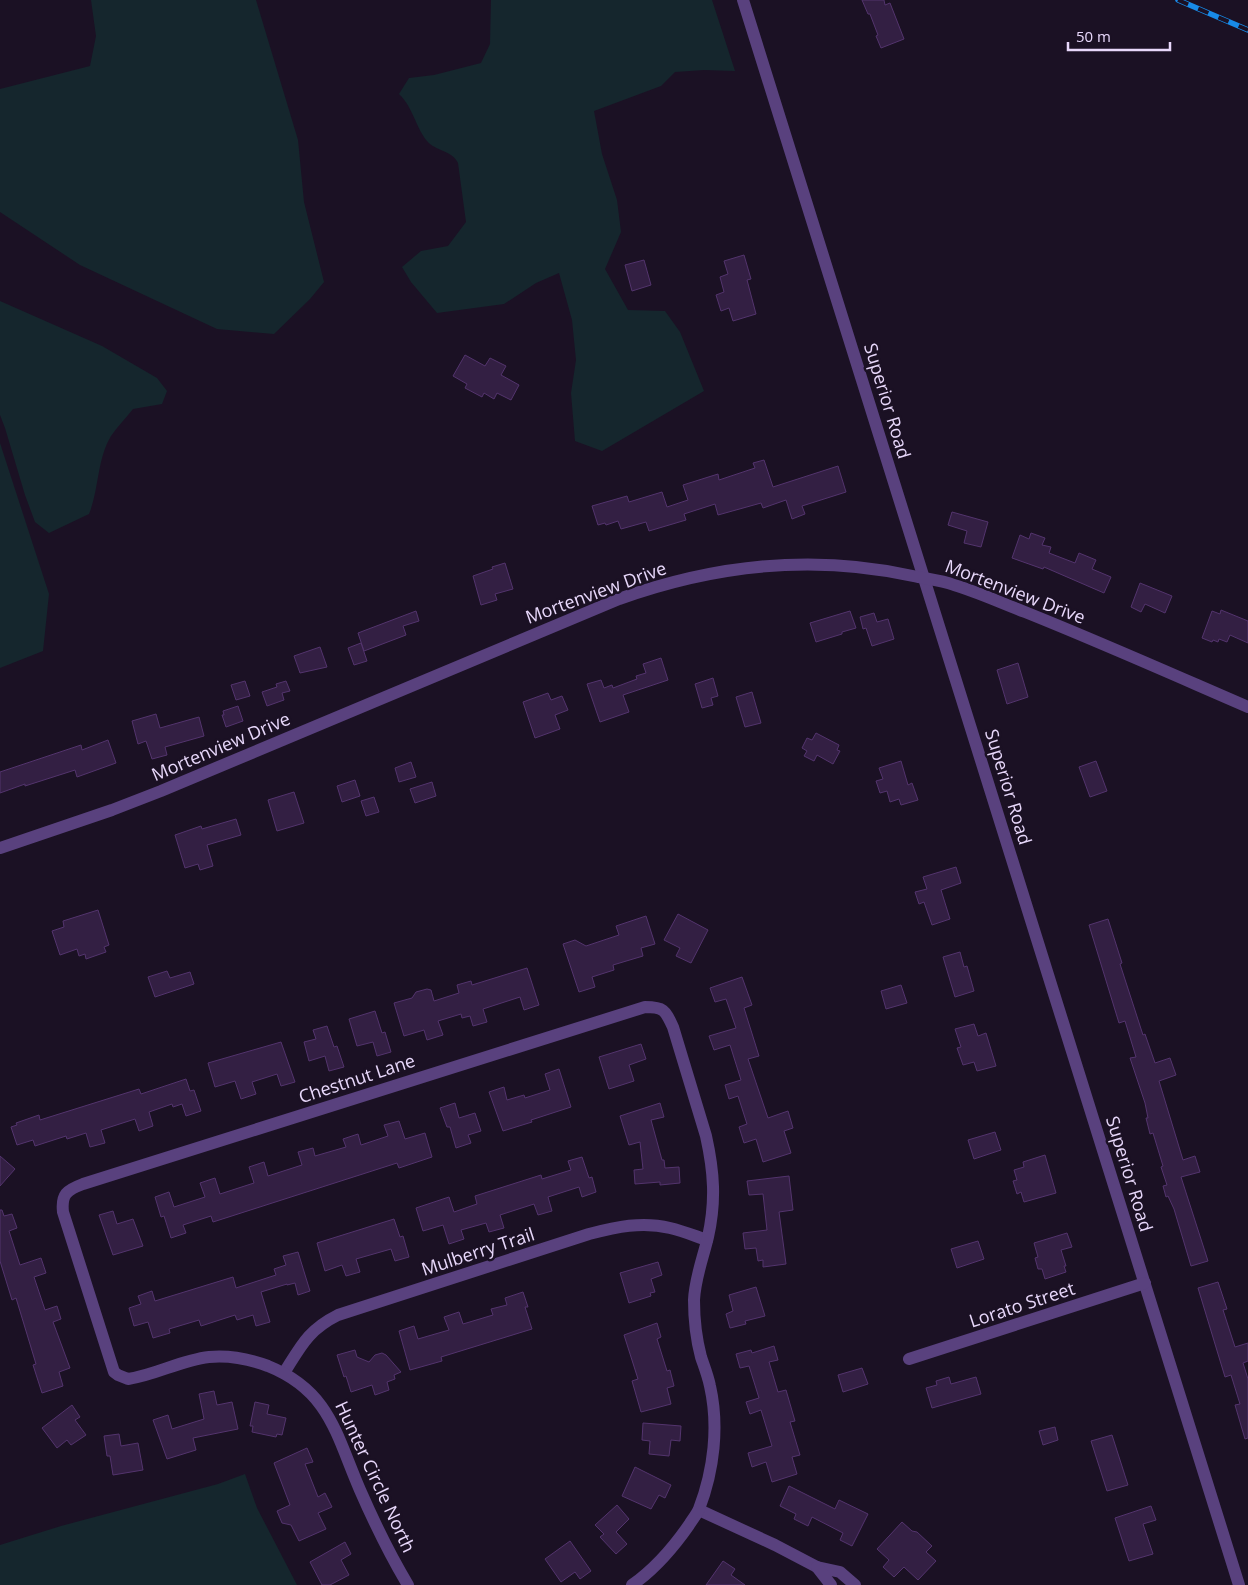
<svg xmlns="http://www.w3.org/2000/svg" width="1248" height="1585" viewBox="0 0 1248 1585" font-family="'Open Sans',sans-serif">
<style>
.green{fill:#15262d}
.building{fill:#331f43;stroke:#53346d}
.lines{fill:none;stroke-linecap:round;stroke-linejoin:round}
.minor{stroke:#59417e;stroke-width:12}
.rail-casing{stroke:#188ae7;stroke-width:5.5}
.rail{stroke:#1b1124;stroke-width:4;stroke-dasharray:11;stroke-linecap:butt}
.labels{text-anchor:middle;stroke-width:5;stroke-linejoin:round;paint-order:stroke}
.street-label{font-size:18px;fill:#e8d8fb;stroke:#1b1124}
</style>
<rect width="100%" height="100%" fill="#1b1124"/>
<g class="green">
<polygon points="91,0 256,0 298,140 304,202 324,282 310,299 274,334 217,329 80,265 0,212 0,89 90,66 96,36"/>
<path d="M491,0h221l23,71 -31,-1 -29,2 -14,14 -67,25 8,43 15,46 4,32 -16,37 23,41 37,1 15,21 24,59 -102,60 -27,-10 -4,-48 5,-33 -4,-40 -13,-47 -23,10 -32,21 -67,9 -26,-31 -9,-15 19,-16 27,-5 18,-24 -8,-59c-6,-13 -23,-12 -31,-22 -12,-15 -14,-34 -28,-47l10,-16 25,-3 47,-12 9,-19z"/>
<path d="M0,301l102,45 55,32 10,13 -5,13 -29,5c-7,9 -16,18 -22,27 -14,23 -12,54 -22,78l-40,19 -14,-11 -10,-27 -20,-67 -5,-13z"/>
<polygon points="0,443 49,594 43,651 0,668"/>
<polygon points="245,1474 257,1508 297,1585 0,1585 0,1545 61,1526 218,1484"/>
</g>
<g class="building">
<polygon points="862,0 884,0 885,5 890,3 904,39 881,48 876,36 878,35 870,14 868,14"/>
<polygon points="744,255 751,279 747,280 756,314 733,321 729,308 721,311 716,295 724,292 720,277 728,274 724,261"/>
<polygon points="644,260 651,285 632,291 625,265"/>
<polygon points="465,355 485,366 490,358 506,366 501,375 519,385 511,400 497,393 494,399 484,393 482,397 465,388 467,384 453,376"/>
<polygon points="764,460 773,487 838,466 846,492 802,506 805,514 792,519 786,500 763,508 761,503 718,515 715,504 684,514 686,520 649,531 646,522 621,529 618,521 606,525 605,523 598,525 592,506 627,496 629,502 662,492 667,507 688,500 683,485 718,474 719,480 755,468 753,463"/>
<polygon points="952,512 988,522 981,547 964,543 967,531 948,525"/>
<polygon points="1031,533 1045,538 1042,545 1051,547 1049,553 1075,563 1079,553 1096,560 1092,569 1111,577 1104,593 1044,567 1043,569 1012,558 1020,535 1029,539"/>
<polygon points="505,563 513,589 495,594 497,600 481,605 473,576 493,569 492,567"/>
<polygon points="1140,583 1172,596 1165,613 1145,604 1141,612 1131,607"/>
<polygon points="1221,610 1248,621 1248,643 1230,635 1227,642 1219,639 1218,642 1213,640 1212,642 1202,638 1212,611 1220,614"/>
<polygon points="416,611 419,621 403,626 406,635 364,651 358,633"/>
<polygon points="850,611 856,628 842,632 842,634 816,642 810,623"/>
<polygon points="874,613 877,622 888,619 894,639 872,646 866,628 863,629 860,617"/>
<polygon points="361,643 367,661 354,665 348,648"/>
<polygon points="320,647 327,667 300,673 294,656"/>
<polygon points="661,658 668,680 623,695 629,712 600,722 587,684 601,680 604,688 612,685 613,688 637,679 636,676 646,673 643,664"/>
<polygon points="1018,663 1028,697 1007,704 997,670"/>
<polygon points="713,678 718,696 711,698 713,705 702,708 695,684"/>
<polygon points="245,681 250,696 236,700 231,685"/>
<polygon points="286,681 290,691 282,693 284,700 267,706 262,692 277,687 276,684"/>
<polygon points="752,692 761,723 745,727 736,697"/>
<polygon points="548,693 551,700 562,696 568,710 555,715 560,729 535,738 523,702"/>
<polygon points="238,706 243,721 226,727 222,715 224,715 223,711"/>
<polygon points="156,714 160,728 199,717 204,736 165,747 167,755 152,759 146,741 138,744 132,721"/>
<polygon points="816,733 839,745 837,750 840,751 833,764 817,755 814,761 804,756 807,751 802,748 807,738 812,740"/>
<polygon points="108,740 116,763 77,777 75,770 25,786 25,784 0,793 0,772 81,745 82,750"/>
<polygon points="901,761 908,785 912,783 918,800 901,805 899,799 890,802 887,791 880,793 876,781 883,779 879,768"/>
<polygon points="1096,761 1107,791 1090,797 1079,767"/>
<polygon points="411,762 416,777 399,782 395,768"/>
<polygon points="355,780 360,796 342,802 337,786"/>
<polygon points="432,782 436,796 415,803 410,789"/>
<polygon points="294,792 304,823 277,831 268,800"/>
<polygon points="374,797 379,812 366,816 361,801"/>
<polygon points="236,819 241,835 207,845 213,866 200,870 198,864 185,868 175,835 201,826 202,829"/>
<polygon points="956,867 961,883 941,890 950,919 932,925 924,902 919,904 915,892 927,889 923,877"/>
<polygon points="98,910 109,945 104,947 106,952 86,959 85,954 79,956 77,949 60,955 52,931 64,927 63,921"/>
<polygon points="678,914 708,930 691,963 676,956 680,948 664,940"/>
<polygon points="646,916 655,944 641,948 643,956 613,965 614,970 592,977 595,987 579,992 563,944 575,940 586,946 619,935 616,926"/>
<polygon points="1108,919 1122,963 1120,964 1143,1035 1145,1034 1155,1063 1170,1058 1176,1075 1159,1081 1183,1160 1195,1156 1200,1172 1181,1177 1208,1261 1191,1266 1174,1209 1168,1196 1166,1197 1163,1186 1167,1185 1161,1167 1163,1166 1153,1133 1150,1134 1146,1118 1148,1118 1145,1103 1130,1058 1136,1057 1125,1021 1119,1023 1089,925"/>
<polygon points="960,952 964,967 967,966 974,991 955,997 943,957"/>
<polygon points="527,968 539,1005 524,1010 520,997 483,1009 487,1022 473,1026 470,1016 462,1018 461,1014 438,1021 443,1035 427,1040 424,1030 404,1036 394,1003 412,998 416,992 427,989 431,990 434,1001 459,993 457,985 471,981 472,985"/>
<polygon points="167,971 170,978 190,972 194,984 155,997 148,977"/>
<polygon points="742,977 752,1005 744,1008 759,1056 748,1059 768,1118 788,1111 793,1128 784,1131 791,1153 763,1162 756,1139 744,1143 739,1127 747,1124 738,1096 729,1099 725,1085 741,1080 730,1045 714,1050 709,1036 736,1028 726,999 715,1002 710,988"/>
<polygon points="901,985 907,1003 886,1009 881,991"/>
<polygon points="375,1011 382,1033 385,1032 391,1052 377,1056 373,1042 357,1046 349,1019"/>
<polygon points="974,1024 978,1036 986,1033 996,1066 977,1071 974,1062 963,1065 957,1048 961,1047 955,1029"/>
<polygon points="327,1026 334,1047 337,1046 344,1067 329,1071 325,1056 309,1061 304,1042 316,1039 313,1030"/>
<polygon points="281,1042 295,1082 281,1086 277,1074 252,1082 256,1094 241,1099 235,1081 215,1087 208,1063"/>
<polygon points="641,1044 646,1059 629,1065 634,1081 609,1089 599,1057"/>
<polygon points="559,1069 571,1107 531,1120 532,1122 503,1131 489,1092 504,1087 507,1100 524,1095 525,1098 550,1090 545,1074"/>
<polygon points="186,1079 190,1091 194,1090 201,1111 186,1116 182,1104 173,1107 172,1104 149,1112 153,1126 139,1131 135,1119 101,1130 105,1143 90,1147 86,1133 67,1139 66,1136 35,1146 33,1140 17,1145 11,1127 17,1125 16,1123 39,1115 40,1120 139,1089 141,1094"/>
<polygon points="455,1103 459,1118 475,1113 481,1131 468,1135 471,1143 456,1148 450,1127 447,1127 440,1108"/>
<polygon points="660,1103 664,1117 651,1120 662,1160 664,1160 665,1168 679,1167 680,1183 660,1185 660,1182 635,1184 634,1170 643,1169 640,1142 629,1145 620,1116"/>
<polygon points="399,1121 405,1139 425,1133 432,1157 399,1168 397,1163 213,1222 211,1216 183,1225 186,1233 171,1238 164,1216 161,1217 155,1197 169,1192 174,1207 205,1197 200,1183 215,1178 220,1194 254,1183 249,1167 264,1162 268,1176 302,1165 298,1152 313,1148 315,1156 346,1147 343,1139 358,1134 361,1145 388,1136 384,1125"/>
<polygon points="995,1132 1001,1150 974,1159 968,1140"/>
<polygon points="1045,1155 1056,1193 1024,1202 1021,1192 1017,1194 1013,1181 1017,1180 1014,1170 1024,1167 1023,1162"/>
<polygon points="0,1156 15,1169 0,1186"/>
<polygon points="582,1157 589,1178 592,1177 596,1192 582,1197 579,1187 548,1197 552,1211 538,1215 534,1204 500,1215 504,1228 489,1232 486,1223 461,1230 464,1239 449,1244 443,1225 423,1231 416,1208 449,1197 454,1212 477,1204 475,1196 541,1175 542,1179 571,1170 568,1161"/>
<polygon points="789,1176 793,1210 779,1212 786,1264 763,1267 763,1260 758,1261 756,1248 745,1249 743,1233 767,1230 763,1194 749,1195 747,1181"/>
<polygon points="0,1210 2,1210 4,1216 12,1214 17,1228 9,1231 20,1265 41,1258 46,1273 34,1277 45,1310 57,1306 61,1319 53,1322 70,1368 59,1372 63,1386 42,1393 33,1365 36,1364 16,1298 12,1300 0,1261"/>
<polygon points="113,1211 117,1224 133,1219 143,1246 113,1255 99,1215"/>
<polygon points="394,1219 400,1237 403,1236 409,1257 395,1261 391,1249 356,1259 360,1272 346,1276 342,1265 325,1271 317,1243"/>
<polygon points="1067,1233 1072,1247 1061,1250 1066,1266 1064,1266 1066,1272 1045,1279 1042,1269 1038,1269 1035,1258 1038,1257 1034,1243"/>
<polygon points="978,1241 984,1259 957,1268 951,1249"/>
<polygon points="298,1252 310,1291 298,1295 295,1283 287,1285 287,1284 261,1292 270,1322 256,1326 253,1315 237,1320 235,1315 201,1326 199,1320 169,1329 170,1333 153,1338 148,1322 134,1326 129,1308 141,1304 138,1296 152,1291 155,1301 233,1277 236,1288 276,1275 274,1269 286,1265 283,1256"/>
<polygon points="658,1262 662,1275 651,1279 655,1292 650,1293 651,1296 629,1303 620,1273"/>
<polygon points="1218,1282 1227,1309 1223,1310 1235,1347 1248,1343 1248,1361 1243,1363 1248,1379 1248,1438 1245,1439 1235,1405 1240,1404 1231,1375 1225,1377 1198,1288"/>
<polygon points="756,1287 765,1316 745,1321 746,1324 730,1328 726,1314 733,1311 729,1295"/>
<polygon points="523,1292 528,1307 525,1307 532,1329 441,1357 442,1361 410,1370 399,1331 414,1326 418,1339 449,1330 444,1317 459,1312 463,1324 493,1315 491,1309 507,1305 505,1298"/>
<polygon points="657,1323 661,1337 657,1339 667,1371 670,1370 674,1386 667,1388 671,1404 641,1412 632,1381 638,1379 624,1335"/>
<polygon points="774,1346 778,1360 769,1362 778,1392 786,1390 795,1421 790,1422 800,1455 792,1457 797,1474 772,1482 766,1462 752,1467 748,1453 772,1446 761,1410 750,1414 746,1402 759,1398 749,1366 740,1368 736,1354 751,1350 752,1353"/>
<polygon points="355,1350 357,1357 369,1362 375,1355 382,1353 386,1355 401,1372 394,1375 395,1379 387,1382 389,1390 375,1395 372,1385 351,1392 346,1376 344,1377 337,1355"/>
<polygon points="862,1368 868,1384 843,1392 838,1375"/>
<polygon points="949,1377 951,1384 976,1377 981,1394 932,1408 926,1388 937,1385 936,1381"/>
<polygon points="214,1391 217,1405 232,1402 238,1429 193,1438 196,1450 167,1459 153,1420 168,1415 172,1429 204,1419 199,1394"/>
<polygon points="255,1402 269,1405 267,1414 286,1418 282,1435 277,1434 276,1437 252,1432 253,1426 250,1426"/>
<polygon points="72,1405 80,1417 75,1420 86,1435 71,1445 67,1440 57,1448 42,1428"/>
<polygon points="643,1423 681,1426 680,1441 671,1440 669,1456 649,1454 650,1441 642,1440"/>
<polygon points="1055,1427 1058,1440 1043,1445 1039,1431"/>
<polygon points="119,1434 121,1446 138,1443 143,1470 113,1475 110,1456 107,1456 104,1436"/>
<polygon points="1112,1435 1128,1485 1107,1491 1091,1441"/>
<polygon points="307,1448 313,1462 305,1464 318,1497 325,1493 332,1507 318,1513 326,1529 299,1541 291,1525 282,1523 277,1511 290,1505 274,1463"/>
<polygon points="635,1467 671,1485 665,1498 659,1495 651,1509 622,1496"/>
<polygon points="789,1486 835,1509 839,1500 868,1514 852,1546 840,1540 843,1533 812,1517 808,1526 794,1519 796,1514 780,1506"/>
<polygon points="617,1505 629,1519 616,1532 627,1544 616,1554 600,1537 604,1534 595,1525"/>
<polygon points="1151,1506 1156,1520 1143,1524 1153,1554 1129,1561 1115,1518"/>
<polygon points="902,1522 912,1531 917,1532 932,1546 926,1552 936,1561 918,1580 904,1567 894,1577 883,1567 889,1560 877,1549"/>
<polygon points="570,1541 591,1571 580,1579 575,1572 561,1582 545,1559"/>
<polygon points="345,1542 351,1554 341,1560 349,1575 330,1585 322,1585 310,1562"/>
<polygon points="723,1561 735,1569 731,1575 745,1585 706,1585"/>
</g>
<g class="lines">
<g class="minor">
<polyline points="743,0 1239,1585"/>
<path d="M0,848l112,-38 49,-19 458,-192c95,-34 195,-45 294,-23 14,3 28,4 41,9 24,7 47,18 71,27 75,30 149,63 223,95"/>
<polyline points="909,1359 1145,1283"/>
<path d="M284,1373c17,-27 24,-43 54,-58l251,-81c27,-7 53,-13 81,-6 13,3 25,8 37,12"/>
<polyline points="699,1510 775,1545 817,1567 840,1572 855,1585"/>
<polyline points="817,1567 831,1585"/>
<path d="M408,1585c-18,-30 -34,-63 -48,-95 -24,-55 -30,-99 -92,-124 -19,-7 -38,-11 -59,-9 -28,3 -53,18 -81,22l-10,-4 -4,-3 -51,-160c-2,-18 4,-22 20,-28l562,-177c19,0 20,3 28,20l33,109c8,36 10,65 2,101 -5,21 -13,41 -14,63 0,19 2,38 7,57 3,9 7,19 9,29 9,40 4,84 -11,123 -2,5 -7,11 -10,16 -16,23 -34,44 -57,60"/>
</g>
<g class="rail-casing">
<polyline id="rail" points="1178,0 1248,30"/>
</g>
<use href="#rail" class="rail"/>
</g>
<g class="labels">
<g class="street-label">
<text transform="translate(887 401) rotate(73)" y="6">Superior Road</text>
<text transform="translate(1015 592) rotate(21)" y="6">Mortenview Drive</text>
<text transform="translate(596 593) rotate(-20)" y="6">Mortenview Drive</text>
<text transform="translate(221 747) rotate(-23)" y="6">Mortenview Drive</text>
<text transform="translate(1008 787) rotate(73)" y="6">Superior Road</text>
<text transform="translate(357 1079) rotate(-18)" y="6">Chestnut Lane</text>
<text transform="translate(1129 1174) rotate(73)" y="6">Superior Road</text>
<text transform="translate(478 1252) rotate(-18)" y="6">Mulberry Trail</text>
<text transform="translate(1022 1305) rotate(-18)" y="6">Lorato Street</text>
<text transform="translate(375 1477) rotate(65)" y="6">Hunter Circle North</text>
</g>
</g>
<path d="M1068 42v8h102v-8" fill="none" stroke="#e8d8fb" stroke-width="2.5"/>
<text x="1076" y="42" font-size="15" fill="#e8d8fb" stroke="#1b1124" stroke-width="4" paint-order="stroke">50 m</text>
</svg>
